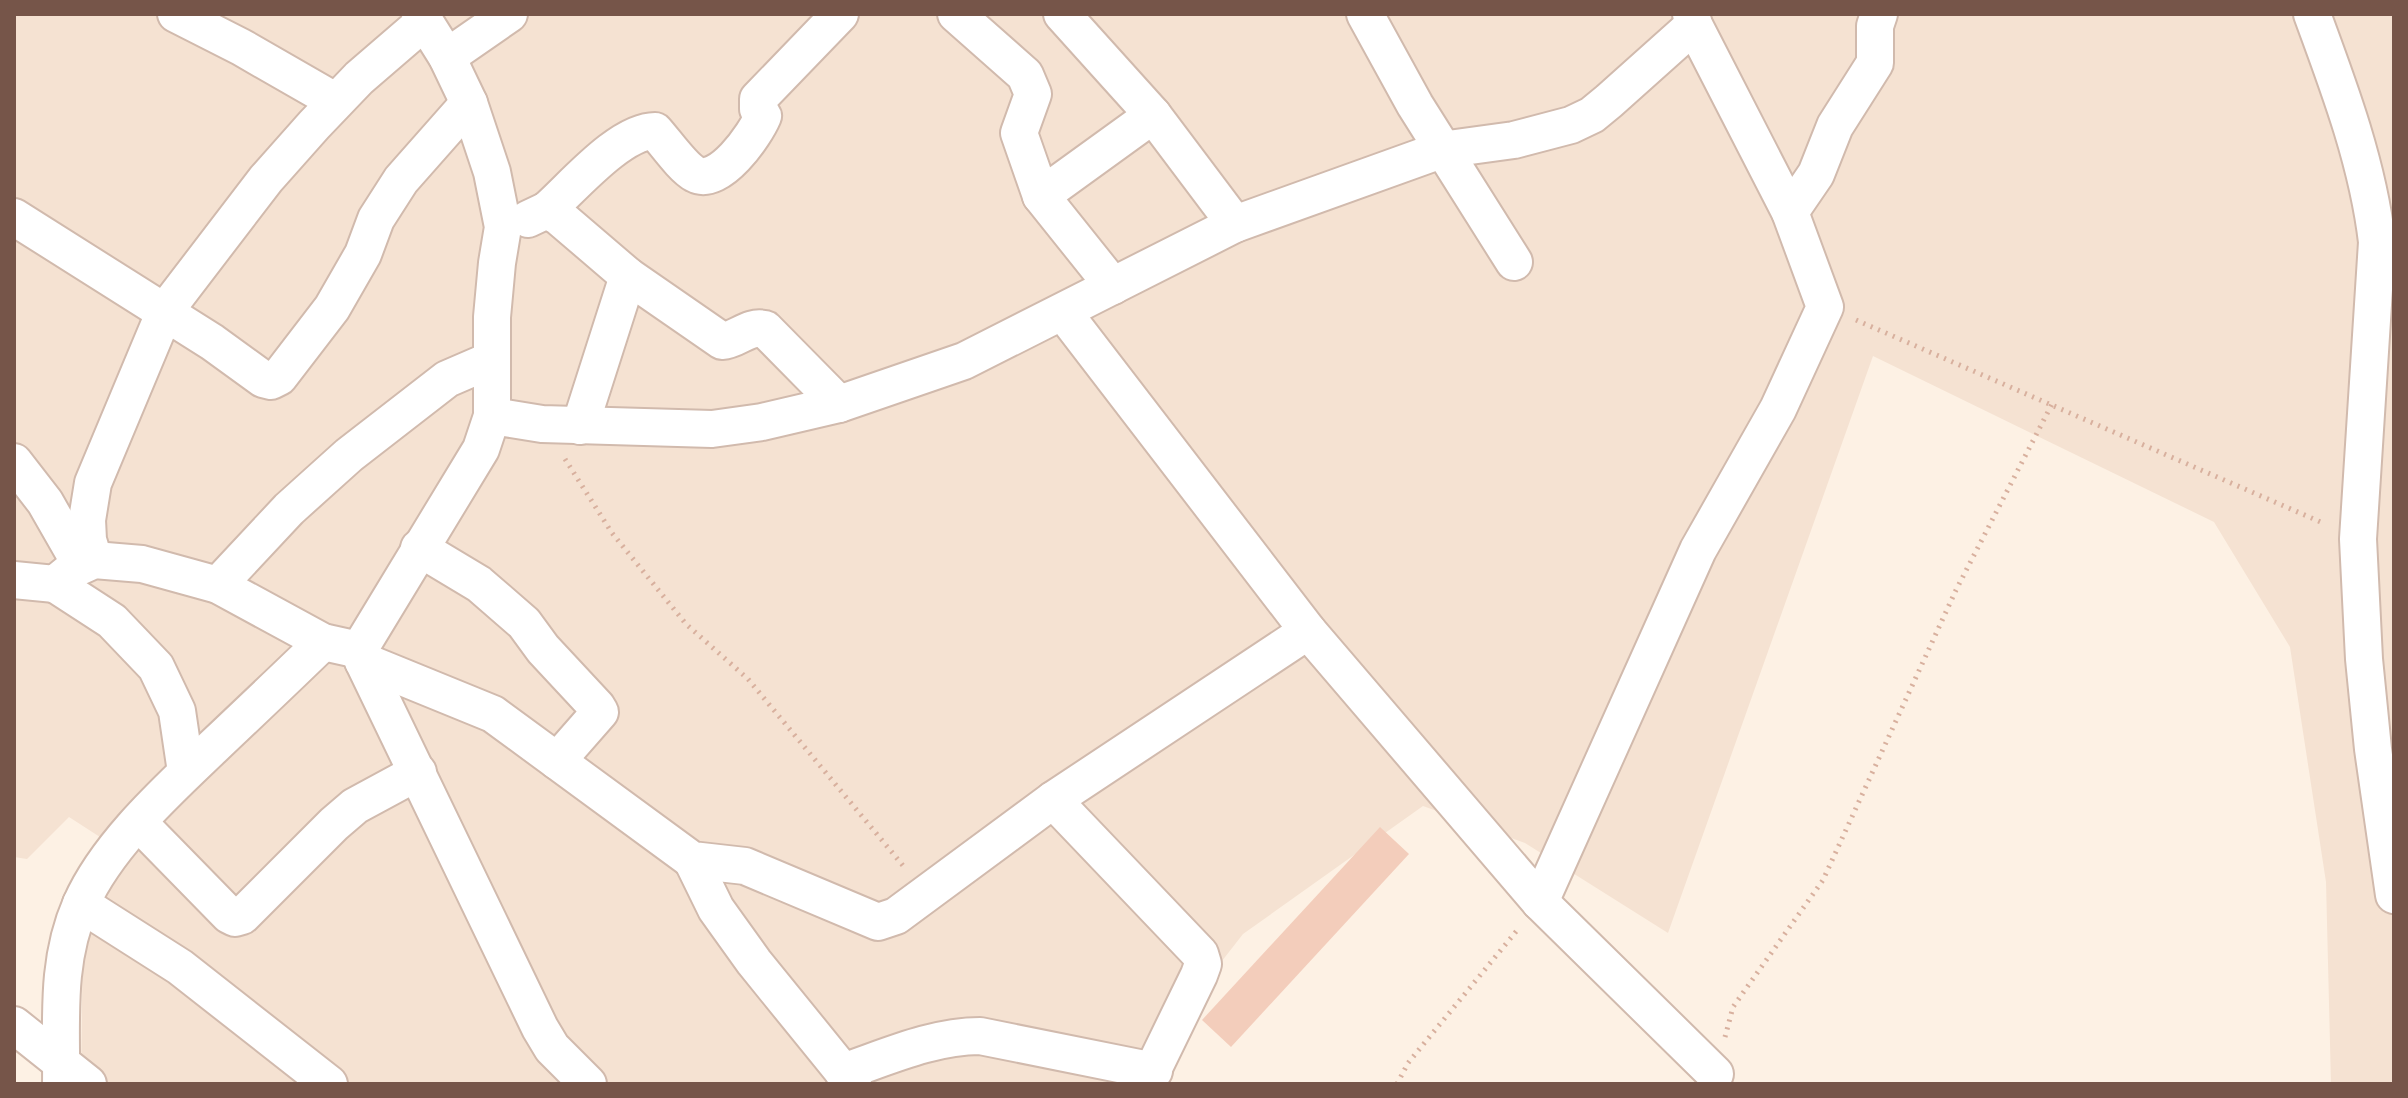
<svg xmlns="http://www.w3.org/2000/svg" width="2408" height="1098" viewBox="0 0 2408 1098" font-family="Quicksand,sans-serif">
<style>
.residential{fill:#f5e2d2}
.building{fill:#f3cdbb}
.lines{fill:none;stroke-linecap:round;stroke-linejoin:round}
.minor-casing{stroke:#d1baad;stroke-width:40}
.path{stroke:#d8b09e;stroke-width:5;stroke-dasharray:2 6;stroke-linecap:butt}
.minor{stroke:#fff;stroke-width:36}
</style>
<rect width="100%" height="100%" fill="#fdf1e4"/>
<polygon class="residential" points="14,14 2394,14 2394,1084 2331,1084 2326,882 2290,647 2214,522 1873,356 1668,933 1525,843 1423,806 1243,934 1126,1084 81,1084 83,921 117,848 69,817 27,859 14,857"/>
<polygon class="building" points="1380,827 1409,854 1231,1047 1202,1020"/>
<g class="lines">
<g class="minor-casing">
<g id="minor">
<polyline points="176,14 241,47 335,101"/>
<polyline points="956,14 1025,75 1033,94 1019,133 1041,196 1113,286"/>
<polyline points="1062,14 1153,115 1235,224"/>
<polyline points="1365,14 1415,105 1514,262"/>
<path d="M2312,14c27,73 56,150 65,228l-19,297 6,120 9,90 21,146"/>
<polyline points="447,57 509,14"/>
<polyline points="1041,196 1153,115"/>
<path d="M547,210c26,-23 73,-79 108,-79 10,11 28,37 40,43 24,13 60,-39 68,-58l-5,-7v-10l82,-85"/>
<polyline points="1790,212 1816,174 1835,126 1875,63 1875,26 1879,14"/>
<polyline points="14,217 212,342 263,379 271,381 279,377 332,308 363,254 376,219 401,180 469,103"/>
<path d="M528,219l19,-9 12,7 69,59 94,65c16,-1 26,-16 43,-12l74,75"/>
<polyline points="1063,312 1308,631 1540,902 1715,1074"/>
<polyline points="492,416 542,424 712,429 762,422 839,404 964,361 1235,224 1441,150 1514,140 1571,125 1592,115 1609,101 1694,25"/>
<polyline points="580,426 628,276"/>
<polyline points="14,462 45,502 81,565"/>
<polyline points="419,548 479,584 524,623 543,649 597,707 600,712 557,761"/>
<polyline points="94,560 88,540 87,520 93,483 165,311 266,179 314,125 359,78 424,22"/>
<polyline points="14,580 55,584 72,570 94,560 142,564 218,585 323,642 359,650 363,661 493,714 692,860 745,866 878,922 896,916 1053,800 1308,631"/>
<polyline points="55,584 112,621 156,667 177,711 186,772"/>
<polyline points="218,585 289,509 349,455 447,379 491,360"/>
<polyline points="359,650 481,449 492,416 492,317 497,263 503,227 492,172 469,103 447,57 420,14"/>
<polyline points="363,661 540,1028 552,1048 588,1084"/>
<polyline points="1053,800 1200,954 1203,964 1199,975 1146,1084"/>
<polyline points="138,822 229,915 235,918 242,916 334,824 355,806 418,772"/>
<polyline points="692,860 716,909 754,962 853,1084"/>
<polyline points="1540,902 1698,550 1778,409 1825,307 1790,212 1694,25 1691,14"/>
<polyline points="81,904 180,967 329,1084"/>
<polyline points="14,1025 88,1084"/>
<path d="M843,1072c44,-15 90,-36 137,-36l174,35"/>
<path d="M61,1084c1,-61 -6,-121 20,-180 26,-59 86,-113 132,-157 37,-35 74,-70 110,-105"/>
</g>
</g>
<g class="path">
<polyline points="1856,320 2323,523"/>
<polyline points="565,459 612,533 686,624 748,679 905,868"/>
<polyline points="1725,1037 1733,1007 1823,880 1956,590 2052,404"/>
<polyline points="1397,1084 1408,1063 1519,928"/>
</g>
<use href="#minor" class="minor"/>
</g>
<rect width="2408" height="1098" fill="none" stroke="#765549" stroke-width="32"/>
</svg>
